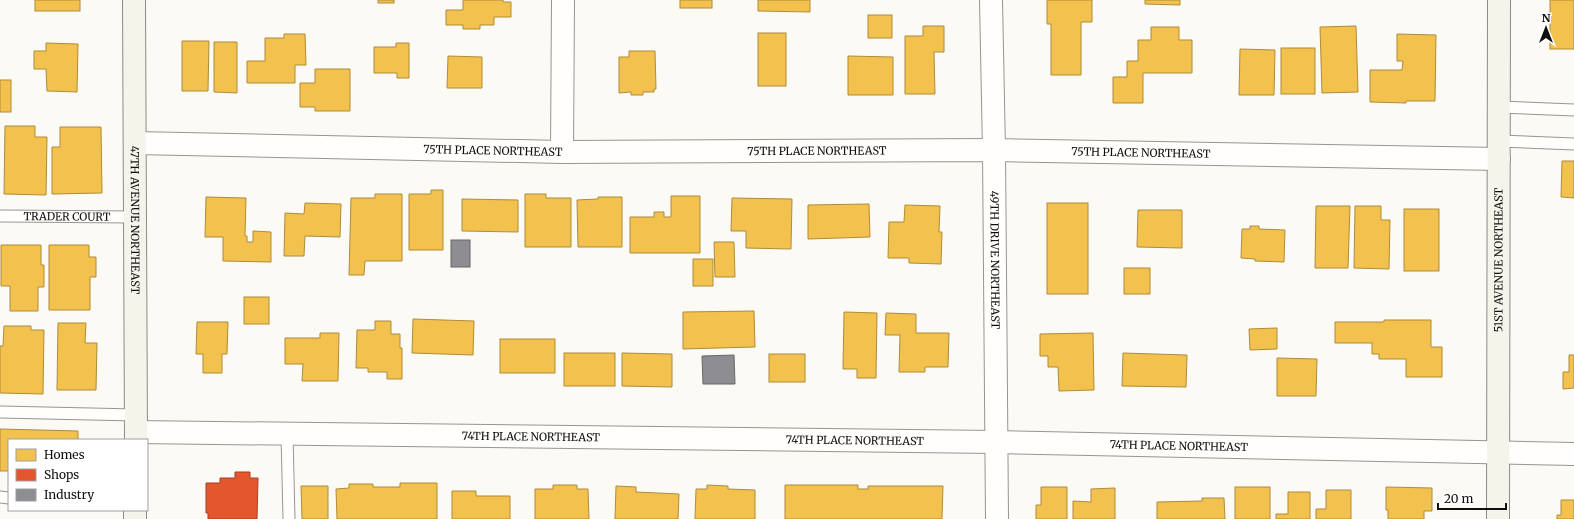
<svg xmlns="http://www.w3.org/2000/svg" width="1574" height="519" viewBox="0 0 1574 519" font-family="Merriweather,serif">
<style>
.homes{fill:#f2c14e;stroke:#ae8c3b}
.shops{fill:#e4572e;stroke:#a44125}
.industry{fill:#8d8d92;stroke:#67676b}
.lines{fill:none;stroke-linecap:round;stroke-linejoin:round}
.lane-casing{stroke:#969592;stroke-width:13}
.street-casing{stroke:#969592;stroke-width:24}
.secondary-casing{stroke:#8c8b89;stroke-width:24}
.lane{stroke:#fffefd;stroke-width:11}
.street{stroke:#fffefd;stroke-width:22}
.secondary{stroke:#f5f4eb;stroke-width:22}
.labels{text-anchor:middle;stroke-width:4;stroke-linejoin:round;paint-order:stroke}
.street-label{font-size:11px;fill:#0f0f0f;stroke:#fff}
</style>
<rect width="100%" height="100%" fill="#fcfaf4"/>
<g class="homes">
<rect x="35" y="0" width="45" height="11"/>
<rect x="378" y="0" width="16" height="3"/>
<polygon points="463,0 503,0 503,2 511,2 511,17 494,17 494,25 480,25 480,29 463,29 463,25 446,25 446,10 463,10"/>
<rect x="680" y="0" width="32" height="8"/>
<polygon points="758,0 810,0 810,12 758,11"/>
<polygon points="1047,0 1092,0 1092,22 1081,22 1081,75 1051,75 1051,24 1047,24"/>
<polygon points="1145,0 1180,0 1180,5 1145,4"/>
<rect x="1550" y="0" width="24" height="49"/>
<rect x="868" y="15" width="24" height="23"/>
<polygon points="923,26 944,26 944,52 934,52 935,94 905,94 905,36 923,36"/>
<polygon points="1356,26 1358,92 1322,93 1320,27"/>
<polygon points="1151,27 1179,27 1179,40 1192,40 1192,73 1143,73 1143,103 1113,103 1113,77 1127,77 1127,61 1138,61 1138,40 1151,40"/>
<rect x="758" y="33" width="28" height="53"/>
<polygon points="284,34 305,34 306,65 295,65 295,83 247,83 247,61 265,61 265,38 284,38"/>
<polygon points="1397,34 1436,35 1435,101 1406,101 1406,103 1370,102 1370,70 1402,70 1403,61 1397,61"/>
<polygon points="182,41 209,41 208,91 182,91"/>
<polygon points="214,42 237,42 237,93 214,92"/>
<polygon points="46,43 78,44 77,92 47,91 46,69 34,69 34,51 46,51"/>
<polygon points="396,43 409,43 409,78 397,78 397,73 374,73 374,47 396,47"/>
<rect x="1281" y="48" width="34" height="46"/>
<polygon points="1240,49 1275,50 1274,95 1239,95"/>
<polygon points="629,51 655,51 656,89 654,89 654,92 643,92 643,95 631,95 631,92 619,93 619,57 629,57"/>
<polygon points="448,56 482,57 482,88 447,88"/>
<polygon points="848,56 893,57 893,95 848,95"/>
<polygon points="315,69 350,69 350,111 315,111 315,107 300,107 300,83 315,83"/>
<rect x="0" y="80" width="11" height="32"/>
<polygon points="5,126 35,126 35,137 47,137 46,195 4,194"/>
<polygon points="60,127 101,127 102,193 52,194 52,147 60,147"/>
<polygon points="1562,161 1574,161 1574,198 1561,197"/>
<polygon points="431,190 443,190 443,250 409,250 409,194 431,194"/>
<polygon points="375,194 402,194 402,261 365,261 364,275 349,275 351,198 375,198"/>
<polygon points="525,194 546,194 546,198 571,198 571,247 525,247"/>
<polygon points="671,196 700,196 700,253 630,253 630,217 654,217 654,212 664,212 664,217 671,217"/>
<polygon points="206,197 246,198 245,236 247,236 247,242 253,242 253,231 271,232 271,262 223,261 223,237 205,237"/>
<polygon points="598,197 622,197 622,247 578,247 577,200 598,199"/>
<polygon points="732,198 792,199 791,249 746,248 746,231 731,231"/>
<polygon points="462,199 518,200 518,232 462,231"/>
<polygon points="305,203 341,204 340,237 305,236 304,256 284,256 285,213 304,214"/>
<rect x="1047" y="203" width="41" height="91"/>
<polygon points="869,204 870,237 808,239 808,205"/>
<polygon points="905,205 940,206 939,232 942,232 941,264 909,263 909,258 888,258 889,222 904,222"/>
<polygon points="1316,206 1350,206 1348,268 1315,268"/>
<polygon points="1355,206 1381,206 1381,220 1390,220 1389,269 1354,268"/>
<rect x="1404" y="209" width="35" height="62"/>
<polygon points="1138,210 1182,210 1182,248 1137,247"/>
<polygon points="1250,226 1259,226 1259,229 1285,230 1284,262 1255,261 1255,259 1241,258 1242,229 1250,229"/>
<polygon points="714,242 734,242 735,277 715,277"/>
<polygon points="1,245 41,245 41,265 44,265 44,287 38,287 38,311 10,311 10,286 1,286"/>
<polygon points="49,245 89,245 89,257 96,257 96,277 90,277 90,310 49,310"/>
<rect x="693" y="259" width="20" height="27"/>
<rect x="1124" y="268" width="26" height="26"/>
<rect x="244" y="297" width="25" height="27"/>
<polygon points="754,311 755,347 683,349 683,312"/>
<polygon points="844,312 877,313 876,378 857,378 857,369 843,369"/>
<polygon points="886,313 916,314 916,333 949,333 948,367 925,367 925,372 899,372 900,335 885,335"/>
<polygon points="413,319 474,321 473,355 412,353"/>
<polygon points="1384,320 1431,320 1431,347 1442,347 1442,377 1406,377 1406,359 1379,359 1379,354 1372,354 1372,343 1335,343 1335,322 1384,322"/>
<polygon points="375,321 391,321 391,334 400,334 400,348 402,348 402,379 387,379 387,372 368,372 368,368 356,368 357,330 375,330"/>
<polygon points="197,322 228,322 227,354 222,354 222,373 203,373 203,354 196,354"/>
<polygon points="58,323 86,323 85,343 97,343 96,390 57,390"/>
<polygon points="4,326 31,326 31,330 44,330 43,394 0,393 0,346 3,346"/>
<polygon points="1277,328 1277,349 1250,350 1249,329"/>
<polygon points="320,333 339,333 338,381 302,381 303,364 285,364 285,338 320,338"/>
<polygon points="1093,333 1094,390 1059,391 1058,367 1048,367 1048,356 1040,356 1040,334"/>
<rect x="500" y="339" width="55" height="34"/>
<rect x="564" y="353" width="51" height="33"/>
<polygon points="622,353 672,354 672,387 622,386"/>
<polygon points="1123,353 1187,355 1186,387 1122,386"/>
<rect x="769" y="354" width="36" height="28"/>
<polygon points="1569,355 1574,355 1574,388 1563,389 1563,372 1569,372"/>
<polygon points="1277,358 1317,359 1316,396 1277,396"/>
<polygon points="0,429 78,431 78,440 9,440 9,471 0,471"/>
<polygon points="400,483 437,483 437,519 337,519 336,489 349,488 349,484 373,484 373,487 400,487"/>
<polygon points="553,485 577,485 577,489 588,489 589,519 535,519 535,489 553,489"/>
<polygon points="707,485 728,486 728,489 755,490 755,519 695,519 696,489 707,489"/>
<polygon points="785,485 858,485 858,489 868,489 868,486 943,486 942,519 785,519"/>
<polygon points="301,486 328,486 328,519 302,519"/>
<polygon points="616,486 636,487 636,492 679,494 678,519 615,519"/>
<polygon points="1041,487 1067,487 1067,519 1036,519 1036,505 1041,505"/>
<rect x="1235" y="487" width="35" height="32"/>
<polygon points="1386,487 1432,488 1432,511 1424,511 1424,519 1388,519 1388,510 1386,510"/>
<polygon points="1115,488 1115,519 1073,519 1073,501 1091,502 1091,489"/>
<polygon points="1326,490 1351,490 1351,519 1316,519 1316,509 1326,509"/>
<polygon points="452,491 476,491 476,496 510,496 510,519 452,519"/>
<polygon points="1288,492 1310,492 1310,519 1276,519 1276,514 1288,514"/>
<polygon points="1202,498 1224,498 1225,519 1157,519 1157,502 1202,501"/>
<polygon points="1561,500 1574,500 1574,519 1557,519 1557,515 1561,515"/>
</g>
<polygon class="shops" points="235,472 250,472 250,478 258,478 257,519 208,519 208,513 206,513 206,483 220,483 220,478 235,478"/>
<g class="industry">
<rect x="451" y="240" width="19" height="27"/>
<polygon points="734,355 735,384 703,384 702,356"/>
</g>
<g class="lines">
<g class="lane-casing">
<g id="lane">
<polyline points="1499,107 1574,110"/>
<polyline points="1499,141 1574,144"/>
<path id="s1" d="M0,216l135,1"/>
<polyline points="0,412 136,415"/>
<polyline points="287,434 289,519"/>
<polyline points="0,497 9,498"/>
</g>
</g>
<g class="street-casing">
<g id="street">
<path id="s2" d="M991,0l3,150 3,369"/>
<path id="s3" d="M135,143l427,9 432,-2 505,9"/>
<polyline points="562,152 563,0"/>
<path id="s4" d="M136,432l860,10 578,12"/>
</g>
</g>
<g class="secondary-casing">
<g id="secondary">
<path id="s5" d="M134,0l2,440"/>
<polyline points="135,510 135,519"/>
<path id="s6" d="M1498,519l1,-519"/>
</g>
</g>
<use href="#lane" class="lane"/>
<use href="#street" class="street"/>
<use href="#secondary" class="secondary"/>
</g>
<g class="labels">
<g class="street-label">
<text dy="4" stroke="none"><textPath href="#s3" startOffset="358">75TH PLACE NORTHEAST</textPath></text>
<text dy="4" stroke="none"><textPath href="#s3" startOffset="682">75TH PLACE NORTHEAST</textPath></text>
<text dy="4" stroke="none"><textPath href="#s3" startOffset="1006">75TH PLACE NORTHEAST</textPath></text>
<text dy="4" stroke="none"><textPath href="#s1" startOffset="67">TRADER COURT</textPath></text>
<text dy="4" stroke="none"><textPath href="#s5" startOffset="220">47TH AVENUE NORTHEAST</textPath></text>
<text dy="4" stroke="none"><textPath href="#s2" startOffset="260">49TH DRIVE NORTHEAST</textPath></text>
<text dy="4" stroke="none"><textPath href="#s6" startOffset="259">51ST AVENUE NORTHEAST</textPath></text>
<text dy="4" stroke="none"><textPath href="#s4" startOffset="395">74TH PLACE NORTHEAST</textPath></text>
<text dy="4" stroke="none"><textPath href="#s4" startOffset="719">74TH PLACE NORTHEAST</textPath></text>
<text dy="4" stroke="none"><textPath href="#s4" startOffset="1043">74TH PLACE NORTHEAST</textPath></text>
</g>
</g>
<rect x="8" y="439" width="140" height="72" fill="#ffffff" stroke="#9f9f9f"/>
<rect x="16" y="449" width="20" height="12" fill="#f2c14e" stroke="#9f9f9f"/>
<text x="44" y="459" font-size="12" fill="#0f0f0f">Homes</text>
<rect x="16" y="469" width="20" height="12" fill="#e4572e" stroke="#9f9f9f"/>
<text x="44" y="479" font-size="12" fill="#0f0f0f">Shops</text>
<rect x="16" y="489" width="20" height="12" fill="#8d8d92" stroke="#9f9f9f"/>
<text x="44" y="499" font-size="12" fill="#0f0f0f">Industry</text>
<g transform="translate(1546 28)" stroke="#ffffff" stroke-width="3" paint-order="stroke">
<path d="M0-3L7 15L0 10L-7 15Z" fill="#0f0f0f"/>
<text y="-6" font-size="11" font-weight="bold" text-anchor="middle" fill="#0f0f0f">N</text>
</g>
<path d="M1438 503v6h68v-6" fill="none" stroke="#0f0f0f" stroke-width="2"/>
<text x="1444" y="503" font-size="12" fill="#0f0f0f" stroke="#ffffff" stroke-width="3" paint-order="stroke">20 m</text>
</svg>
